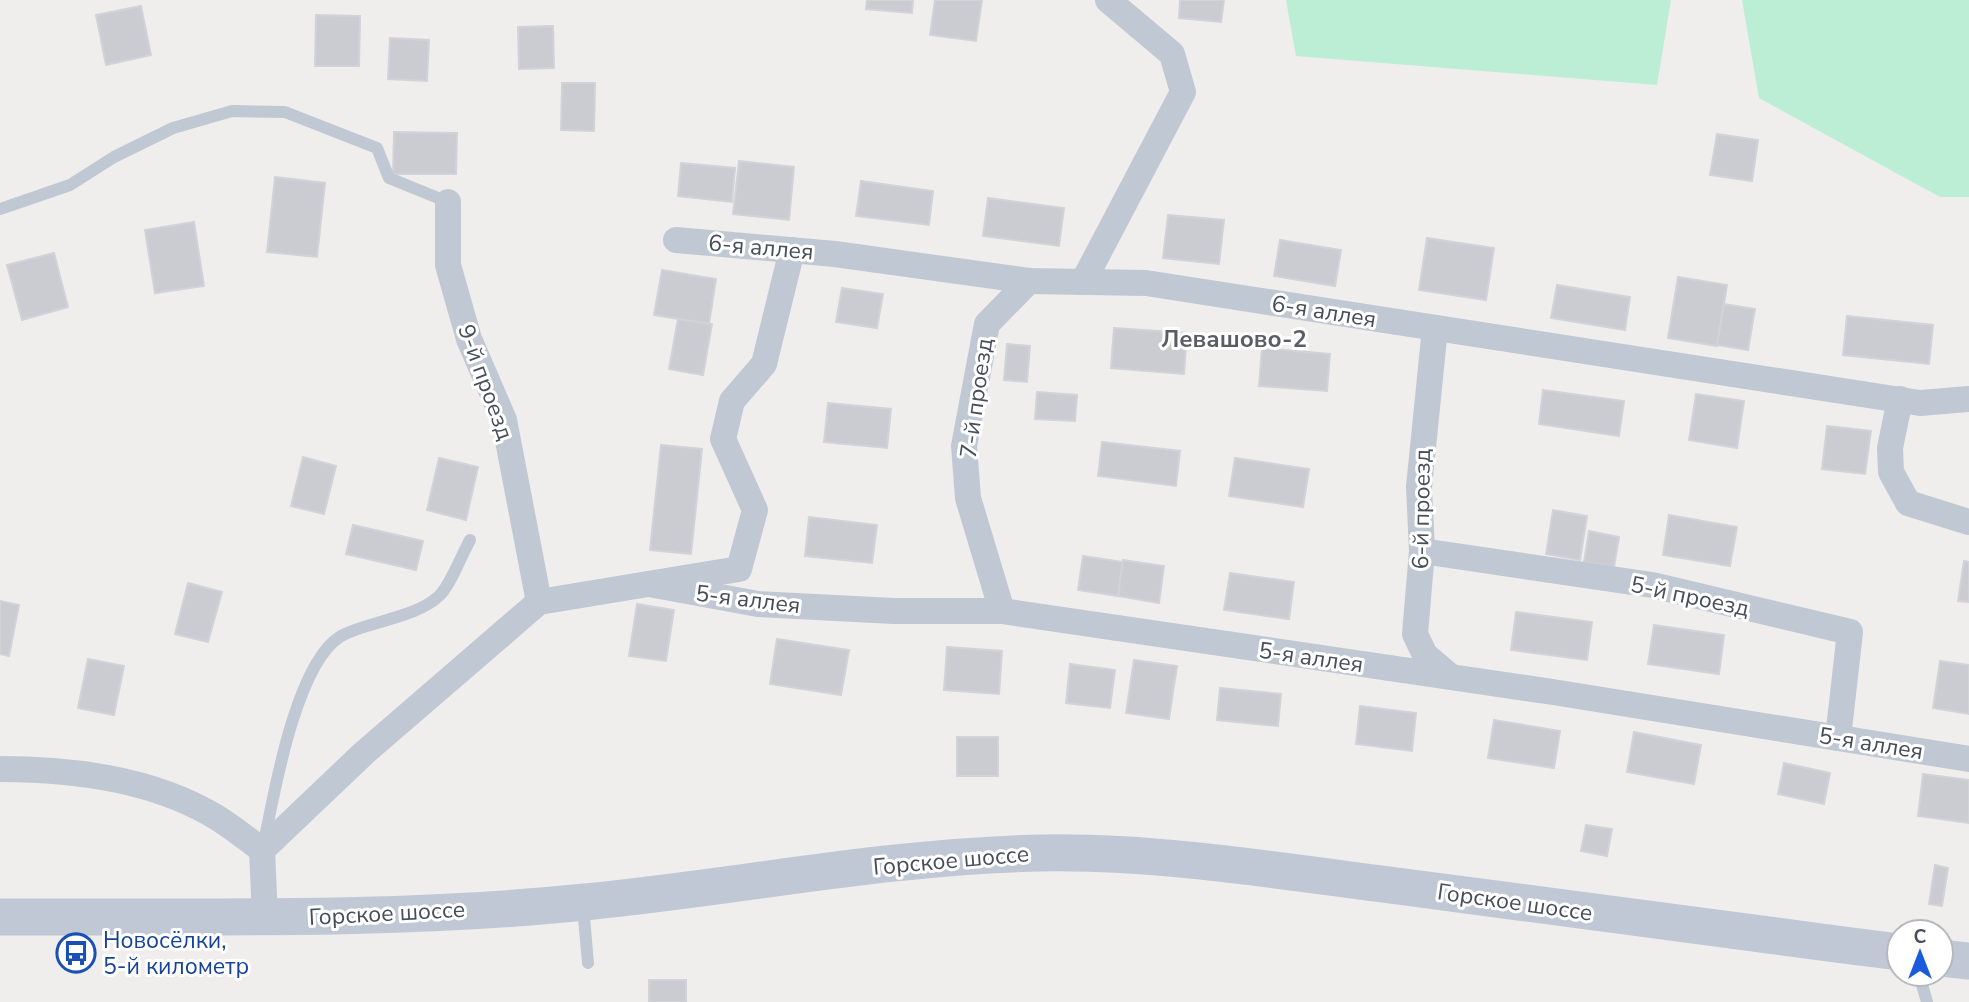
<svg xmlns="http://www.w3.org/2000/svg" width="1969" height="1002" viewBox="0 0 1969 1002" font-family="'Nunito Sans',sans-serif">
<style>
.green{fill:#bbeed4}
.building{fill:#caccd2;stroke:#d1d3d9;stroke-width:2}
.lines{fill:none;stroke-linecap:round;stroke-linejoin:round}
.lane{stroke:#c0c8d3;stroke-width:12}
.street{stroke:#c0c8d3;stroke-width:26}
.secondary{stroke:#c0c8d6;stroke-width:37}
.labels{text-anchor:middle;stroke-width:6;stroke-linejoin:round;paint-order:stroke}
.street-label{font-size:23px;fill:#464e5a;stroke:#fff}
.transit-label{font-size:23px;fill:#164399;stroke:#fff;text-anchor:start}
.neighbourhood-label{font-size:24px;font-weight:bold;fill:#5a5d62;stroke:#fff}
</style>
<rect width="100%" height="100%" fill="#f0eded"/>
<g class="green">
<polygon points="1286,0 1671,0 1657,85 1296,56"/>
<polygon points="1742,0 1969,0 1969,197 1940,197 1759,98"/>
</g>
<g class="building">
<polygon points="867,0 913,0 912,13 866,9"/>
<polygon points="935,0 982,0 976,41 930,35"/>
<polygon points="1180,0 1224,0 1221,22 1179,18"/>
<polygon points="141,6 151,55 106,65 96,15"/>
<polygon points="316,15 360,16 359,66 315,66"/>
<polygon points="553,26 554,68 519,69 518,27"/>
<polygon points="390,38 429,40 427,81 388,79"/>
<polygon points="562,83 595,83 594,131 561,130"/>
<polygon points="394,132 457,133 456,174 393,174"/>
<polygon points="1717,134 1758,140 1752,181 1710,175"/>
<polygon points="739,161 794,167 789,220 733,214"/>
<polygon points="681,163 735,168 732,202 678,196"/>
<polygon points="275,177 325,183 317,257 267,252"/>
<polygon points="861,181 933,191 929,225 856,216"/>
<polygon points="988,198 1064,208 1059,246 983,236"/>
<polygon points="1168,215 1224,220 1219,264 1163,258"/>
<polygon points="194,222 204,286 155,293 145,230"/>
<polygon points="1427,238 1494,248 1486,300 1419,290"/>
<polygon points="1280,240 1341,250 1335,286 1274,276"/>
<polygon points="54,253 68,307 22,320 7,265"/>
<polygon points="662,270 716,279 709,324 654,315"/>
<polygon points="1678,277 1727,285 1717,346 1668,338"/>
<polygon points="1557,285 1630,297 1625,330 1551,318"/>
<polygon points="842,288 883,294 877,328 836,322"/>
<polygon points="1724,304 1755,309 1748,350 1717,345"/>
<polygon points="1847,316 1933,325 1929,364 1843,355"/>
<polygon points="678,319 712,324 703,375 669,369"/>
<polygon points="1114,328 1187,333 1184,374 1111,368"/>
<polygon points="1007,344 1030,346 1027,382 1004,380"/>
<polygon points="1262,348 1330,354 1327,391 1259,386"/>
<polygon points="1543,390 1624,401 1619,436 1539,424"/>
<polygon points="1037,392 1077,395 1075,421 1035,419"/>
<polygon points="1696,394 1744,401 1737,448 1689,440"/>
<polygon points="828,403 891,409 887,448 824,442"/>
<polygon points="1827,426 1871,431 1865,474 1822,469"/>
<polygon points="1102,442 1180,451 1176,486 1098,476"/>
<polygon points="661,445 702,449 691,554 650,550"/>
<polygon points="303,457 336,466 324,514 291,506"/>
<polygon points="439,458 478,467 466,520 427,510"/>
<polygon points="1235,458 1309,469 1303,507 1229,496"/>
<polygon points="1553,510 1587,516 1580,560 1546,554"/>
<polygon points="1669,515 1737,527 1730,566 1663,555"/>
<polygon points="809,517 877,525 872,563 805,556"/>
<polygon points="353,525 423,541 416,570 346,554"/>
<polygon points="1589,531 1619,537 1614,567 1584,562"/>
<polygon points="1083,556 1123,562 1118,596 1078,590"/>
<polygon points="1123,560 1164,566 1159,603 1118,596"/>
<polygon points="1964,561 1969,562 1969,602 1958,601"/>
<polygon points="1230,573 1294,582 1289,619 1224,610"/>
<polygon points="188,583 222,592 208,642 175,634"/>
<polygon points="0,601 19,605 9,656 0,654"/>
<polygon points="637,604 674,610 666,661 629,656"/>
<polygon points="1516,612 1592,622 1587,660 1511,650"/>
<polygon points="1654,625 1724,635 1719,674 1648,664"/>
<polygon points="777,639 849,650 841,695 770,684"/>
<polygon points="947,647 1002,651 999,694 944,690"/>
<polygon points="88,659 124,666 114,715 78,708"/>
<polygon points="1134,660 1177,666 1169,719 1126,713"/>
<polygon points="1940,661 1969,665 1969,714 1933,708"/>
<polygon points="1070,664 1115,670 1110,708 1066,703"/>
<polygon points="1220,688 1281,694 1278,726 1217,720"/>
<polygon points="1360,706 1416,713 1412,751 1356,744"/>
<polygon points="1494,720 1560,731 1554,768 1488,758"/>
<polygon points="1634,732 1701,745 1694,784 1627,772"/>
<rect x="957" y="737" width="41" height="39"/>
<polygon points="1784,763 1830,773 1824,804 1778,794"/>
<polygon points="1923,774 1969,780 1969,823 1918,816"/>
<polygon points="1586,825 1612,829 1607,856 1581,851"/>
<polygon points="1935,865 1948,868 1942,906 1929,904"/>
<rect x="649" y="980" width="37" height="22"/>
</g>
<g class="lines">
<g class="lane">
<polyline points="0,209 70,185 114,157 173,128 232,111 285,112 377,148 389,178 448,202"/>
<path d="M264,843c10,-50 32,-180 77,-207 25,-14 75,-18 98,-40 11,-10 23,-42 31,-56"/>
<polyline points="583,906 588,963"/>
<polyline points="1919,974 1927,1002"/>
</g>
<g class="street">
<polyline points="448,202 448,265 469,339 504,420 539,602"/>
<polyline points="676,240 835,254 1029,281 1146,283 1920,403 1969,399"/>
<polyline points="1083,282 1183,92 1172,54 1108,0"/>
<polyline points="1435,328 1419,487 1422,551 1415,634 1425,655 1451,677"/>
<polyline points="1900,399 1890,448 1891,472 1908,503 1969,522"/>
<polyline points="1422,551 1652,585 1850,632 1838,738"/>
<polyline points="649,584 758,604 894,611 1002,611 1553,692 1969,759"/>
<polyline points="1002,611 968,498 964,446 987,324 1029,281"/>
<path d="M0,769c70,0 147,9 209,44 19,10 36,25 53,37"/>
<polyline points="265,918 262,850 364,753 539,602 739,569 755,510 723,439 732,401 764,364 792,250"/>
</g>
<g class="secondary">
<path d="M0,917c195,-1 390,5 585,-15 152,-15 304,-46 457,-49 118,-2 245,19 363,34 164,22 329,44 494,65"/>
<polyline points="1941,958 1969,961"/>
</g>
</g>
<defs>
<g id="bus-ring" transform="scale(2.0125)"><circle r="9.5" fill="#fff" stroke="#1a4fb4" stroke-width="1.5"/><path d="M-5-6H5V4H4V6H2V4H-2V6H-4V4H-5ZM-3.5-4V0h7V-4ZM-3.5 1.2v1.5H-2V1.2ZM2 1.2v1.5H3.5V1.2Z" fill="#1a4fb4"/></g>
</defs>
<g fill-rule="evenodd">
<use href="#bus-ring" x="76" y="953"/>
</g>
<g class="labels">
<g class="street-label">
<text transform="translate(761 247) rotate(5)" y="8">6-я аллея</text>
<text transform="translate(1324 311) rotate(9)" y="8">6-я аллея</text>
<text transform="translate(486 382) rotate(70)" y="8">9-й проезд</text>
<text transform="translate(976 398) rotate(-82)" y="8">7-й проезд</text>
<text transform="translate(1421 509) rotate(-89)" y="8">6-й проезд</text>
<text transform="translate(1690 596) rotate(12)" y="8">5-й проезд</text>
<text transform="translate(748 599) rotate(7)" y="8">5-я аллея</text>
<text transform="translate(1311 657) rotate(8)" y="8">5-я аллея</text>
<text transform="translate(1871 743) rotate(9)" y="8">5-я аллея</text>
<text transform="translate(951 860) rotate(-5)" y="8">Горское шоссе</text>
<text transform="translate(1515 902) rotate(8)" y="8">Горское шоссе</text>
<text transform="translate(387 913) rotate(-3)" y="8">Горское шоссе</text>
</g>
<g class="transit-label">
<text x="103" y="948">Новосёлки,<tspan x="103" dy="26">5-й километр</tspan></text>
</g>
<g class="neighbourhood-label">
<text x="1234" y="347">Левашово-2</text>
</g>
</g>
<g transform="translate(1920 953)"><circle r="33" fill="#ffffff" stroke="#b5b8bd" stroke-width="2"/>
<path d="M0-5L12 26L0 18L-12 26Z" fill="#1a5bdd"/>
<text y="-10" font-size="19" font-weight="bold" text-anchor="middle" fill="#464e5a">С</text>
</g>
</svg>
